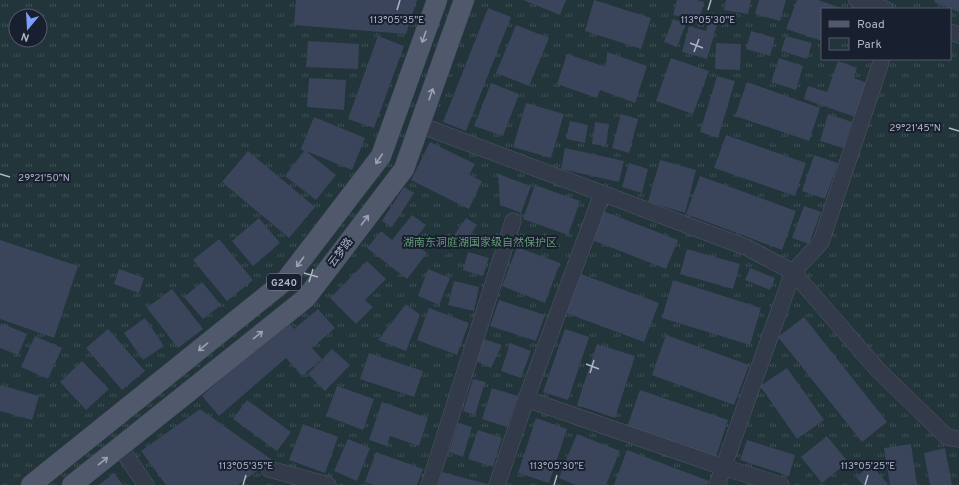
<svg xmlns="http://www.w3.org/2000/svg" width="959" height="485" viewBox="0 0 959 485" font-family="Overpass,'Noto Sans SC',sans-serif">
<style>
.park{fill:url(#park-tufts);fill-rule:evenodd}
.building{fill:#3a455b}
.lines{fill:none;stroke-linecap:round;stroke-linejoin:round}
.minor-casing{stroke:#505768;stroke-width:17}
.major-casing{stroke:#3c4354;stroke-width:21}
.minor{stroke:#333a4a;stroke-width:16}
.major{stroke:#50596b;stroke-width:20}
.oneway{stroke:#9aa2b5}
.ticks{fill:none;stroke:#adb4c7;stroke-width:1.5}
.labels{text-anchor:middle;stroke-width:4;stroke-linejoin:round;paint-order:stroke}
.shield{fill:#181f2f;stroke:#808799;stroke-width:1}
.shield-label{font-size:10px;font-weight:bold;fill:#adb4c7}
.park-label{font-size:11px;fill:#639975;stroke:#181f2f}
.street-label{font-size:11px;fill:#adb4c7;stroke:#181f2f}
.ticks-label{font-size:10px;text-anchor:middle;fill:#adb4c7;stroke:#181f2f;stroke-width:4;stroke-linejoin:round;paint-order:stroke}
</style>
<defs>
<pattern id="park-tufts" width="24" height="20" patternUnits="userSpaceOnUse"><rect width="24" height="20" fill="#21353b"/><path d="M3 7l-1-3M5 7V3M7 7l1-3M15 17l-1-3M17 17v-4M19 17l1-3" fill="none" stroke="#3f5056"/></pattern>
</defs>
<rect width="100%" height="100%" fill="#1f283a"/>
<path class="park" d="M0,0h959v485h-959zM822,9h128v50h-128zM16,16h24v24h-24z"/>
<g class="building">
<polygon points="296,0 417,0 406,34 294,25"/>
<polygon points="523,0 566,0 560,15"/>
<polygon points="594,0 651,18 641,49 585,31"/>
<polygon points="677,0 697,0 704,2 699,21 673,15"/>
<polygon points="726,0 751,0 748,14 724,10"/>
<polygon points="759,0 786,0 780,21 755,14"/>
<polygon points="797,0 818,0 844,9 822,9 822,41 786,29"/>
<polygon points="935,0 959,0 959,12 934,2"/>
<polygon points="488,8 511,17 466,131 443,122"/>
<polygon points="710,15 719,18 707,59 682,52 689,26 706,31"/>
<polygon points="673,19 686,24 677,47 664,42"/>
<polygon points="516,25 549,38 529,86 496,73"/>
<polygon points="751,31 775,38 770,56 746,49"/>
<polygon points="378,36 404,46 374,128 348,119"/>
<polygon points="786,36 812,43 807,59 781,51"/>
<polygon points="308,41 359,44 358,69 306,67"/>
<polygon points="716,43 741,44 740,70 715,69"/>
<polygon points="607,52 647,66 635,103 600,90 597,98 557,84 567,54 606,67"/>
<polygon points="671,58 709,71 693,114 656,101"/>
<polygon points="779,58 803,66 796,90 771,82"/>
<polygon points="838,61 857,68 854,78 867,83 855,117 804,99 808,86 827,92"/>
<polygon points="717,76 735,81 718,138 700,132"/>
<polygon points="309,78 346,80 344,110 307,107"/>
<polygon points="747,82 820,108 809,141 735,116"/>
<polygon points="491,83 519,94 503,136 474,126"/>
<polygon points="526,103 564,114 551,158 513,147"/>
<polygon points="621,114 638,119 629,153 612,148"/>
<polygon points="828,114 852,122 843,148 820,141"/>
<polygon points="314,117 365,138 352,170 306,151 336,175 316,200 285,176 304,151 301,149"/>
<polygon points="570,121 588,125 585,143 566,139"/>
<polygon points="595,122 609,124 606,146 592,144"/>
<polygon points="726,135 806,163 795,196 714,168"/>
<polygon points="430,142 475,164 469,175 482,181 469,209 411,180"/>
<polygon points="565,148 624,161 619,182 561,169"/>
<polygon points="248,151 315,207 289,238 222,182"/>
<polygon points="814,155 838,163 825,199 802,191"/>
<polygon points="660,160 696,170 685,213 648,202"/>
<polygon points="629,163 648,169 642,193 622,187"/>
<polygon points="498,174 531,186 521,213 500,205"/>
<polygon points="700,176 796,211 782,250 686,214"/>
<polygon points="535,185 580,201 568,235 523,219"/>
<polygon points="404,187 414,193 392,227 382,221"/>
<polygon points="804,206 821,212 809,244 792,238"/>
<polygon points="603,211 678,240 666,269 592,240"/>
<polygon points="412,215 426,225 413,242 427,253 407,279 367,248 381,231 392,240"/>
<polygon points="259,218 280,243 253,266 232,241"/>
<polygon points="466,218 477,225 462,248 450,241"/>
<polygon points="219,239 253,280 227,301 193,260"/>
<polygon points="0,240 78,266 54,338 0,319"/>
<polygon points="517,247 560,263 545,303 502,286"/>
<polygon points="687,249 740,264 733,289 680,274"/>
<polygon points="468,252 489,258 483,276 463,270"/>
<polygon points="367,261 386,279 365,300 373,307 356,324 330,298"/>
<polygon points="750,268 775,278 770,290 745,280"/>
<polygon points="119,269 144,278 139,293 114,284"/>
<polygon points="428,269 450,278 439,305 418,296"/>
<polygon points="581,274 659,303 644,342 566,313"/>
<polygon points="673,280 761,308 750,345 662,318"/>
<polygon points="454,281 479,287 474,311 448,305"/>
<polygon points="202,282 221,305 203,319 184,297"/>
<polygon points="172,289 203,329 178,348 147,308"/>
<polygon points="499,300 545,315 536,341 490,326"/>
<polygon points="406,304 420,315 406,351 378,340"/>
<polygon points="429,308 469,323 457,355 417,340"/>
<polygon points="318,309 335,328 312,348 322,359 302,376 286,358 219,416 202,396 287,321 294,329"/>
<polygon points="804,317 887,422 862,442 778,337"/>
<polygon points="145,318 164,346 143,360 124,333"/>
<polygon points="1,323 27,334 18,355 0,348 0,327"/>
<polygon points="108,329 145,371 122,390 86,348"/>
<polygon points="565,329 589,337 568,400 543,392"/>
<polygon points="666,335 749,365 734,405 652,375"/>
<polygon points="35,336 62,348 48,379 21,367"/>
<polygon points="484,339 502,345 491,368 476,361"/>
<polygon points="510,343 531,351 521,378 501,371"/>
<polygon points="597,344 635,356 615,418 577,405"/>
<polygon points="332,349 350,365 325,391 308,374"/>
<polygon points="369,353 423,371 414,397 360,379"/>
<polygon points="82,361 109,389 86,410 60,382"/>
<polygon points="787,368 824,420 797,439 760,386"/>
<polygon points="473,379 485,382 475,415 463,411"/>
<polygon points="0,385 39,396 32,420 0,411"/>
<polygon points="337,386 374,399 363,430 326,416"/>
<polygon points="492,388 518,396 507,427 482,419"/>
<polygon points="640,390 728,420 716,457 627,427"/>
<polygon points="247,400 291,432 277,451 233,419"/>
<polygon points="382,402 428,418 419,446 390,436 387,446 369,440"/>
<polygon points="200,409 272,460 238,485 166,485 141,451"/>
<polygon points="536,418 567,429 549,483 518,473"/>
<polygon points="458,423 472,427 463,457 449,452"/>
<polygon points="303,424 338,437 325,473 289,460"/>
<polygon points="478,430 502,438 493,467 468,459"/>
<polygon points="577,434 620,451 606,485 576,485 559,478"/>
<polygon points="827,436 848,462 822,483 801,457"/>
<polygon points="348,439 370,448 357,481 334,471"/>
<polygon points="747,440 795,455 789,476 740,460"/>
<polygon points="911,444 917,485 890,485 884,448"/>
<polygon points="945,448 952,485 930,485 924,453"/>
<polygon points="627,450 709,481 707,485 614,485"/>
<polygon points="376,452 423,469 417,485 373,485 365,482"/>
<polygon points="871,465 888,484 887,485 863,485 856,477"/>
<polygon points="442,472 487,484 487,485 438,485"/>
<polygon points="114,473 123,485 99,485"/>
</g>
<g class="lines">
<g class="minor-casing">
<g id="minor">
<polyline points="857,0 885,9"/>
<polyline points="950,32 959,35"/>
<polyline points="420,125 748,248 793,272 878,370 947,437 959,439"/>
<polyline points="526,399 723,467 781,485"/>
<polyline points="120,447 146,485"/>
<polyline points="269,469 328,485"/>
<polyline points="429,485 513,221"/>
<polyline points="497,485 526,399 602,194"/>
<polyline points="717,485 793,272 821,242 882,59"/>
</g>
</g>
<g class="major-casing">
<g id="major">
<polyline points="31,485 286,280 381,156 437,0"/>
<polyline points="72,485 306,298 404,169 464,0"/>
</g>
</g>
<use href="#minor" class="minor"/>
<use href="#major" class="major"/>
</g>
<defs><path id="oneway-shaft" d="M-6 0H5M1.5-3L5.5 0L1.5 3" fill="none" stroke-width="1.6" stroke-linecap="round" stroke-linejoin="round"/></defs>
<g class="oneway">
<use href="#oneway-shaft" transform="translate(424 37) rotate(109)"/>
<use href="#oneway-shaft" transform="translate(431 94) rotate(-71)"/>
<use href="#oneway-shaft" transform="translate(379 159) rotate(123)"/>
<use href="#oneway-shaft" transform="translate(365 220) rotate(-53)"/>
<use href="#oneway-shaft" transform="translate(300 262) rotate(127)"/>
<use href="#oneway-shaft" transform="translate(258 335) rotate(-39)"/>
<use href="#oneway-shaft" transform="translate(203 347) rotate(141)"/>
<use href="#oneway-shaft" transform="translate(103 461) rotate(-39)"/>
</g>
<path class="ticks" d="M397,10l3,-10M708,10l3,-10M690,43l13,5M694,52l5,-13M949,128l10,3M0,174l10,3M304,273l14,4M309,282l4,-13M586,364l13,5M590,373l4,-13M243,485l3,-10M554,485l3,-10M865,485l3,-10"/>
<g class="labels">
<rect class="shield" x="267" y="274" width="34" height="16" rx="3"/>
<g class="shield-label">
<text x="284" y="286">G240</text>
</g>
<g class="park-label">
<text x="480" y="246">湖南东洞庭湖国家级自然保护区</text>
</g>
<g class="street-label">
<text transform="translate(340 252) rotate(-53)" y="4">云梦路</text>
</g>
</g>
<g class="ticks-label">
<text x="397" y="23">113°05'35"E</text>
<text x="708" y="23">113°05'30"E</text>
<text x="915" y="131">29°21'45"N</text>
<text x="44" y="181">29°21'50"N</text>
<text x="246" y="469">113°05'35"E</text>
<text x="557" y="469">113°05'30"E</text>
<text x="868" y="469">113°05'25"E</text>
</g>
<rect x="821" y="8" width="130" height="52" fill="#181f2f" stroke="#545b6c"/>
<rect x="829" y="21" width="20" height="6" fill="#50596b" stroke="#545b6c"/>
<text x="857" y="28" font-size="12" fill="#adb4c7">Road</text>
<rect x="829" y="38" width="20" height="12" fill="url(#park-tufts)" stroke="#545b6c"/>
<text x="857" y="48" font-size="12" fill="#adb4c7">Park</text>
<g transform="translate(28 28) rotate(198)"><circle r="19" fill="#181f2f" stroke="#545b6c"/>
<path d="M0-3L7 15L0 10L-7 15Z" fill="#7a9fff"/>
<text y="-6" font-size="11" font-weight="bold" text-anchor="middle" fill="#adb4c7">N</text>
</g>
</svg>
